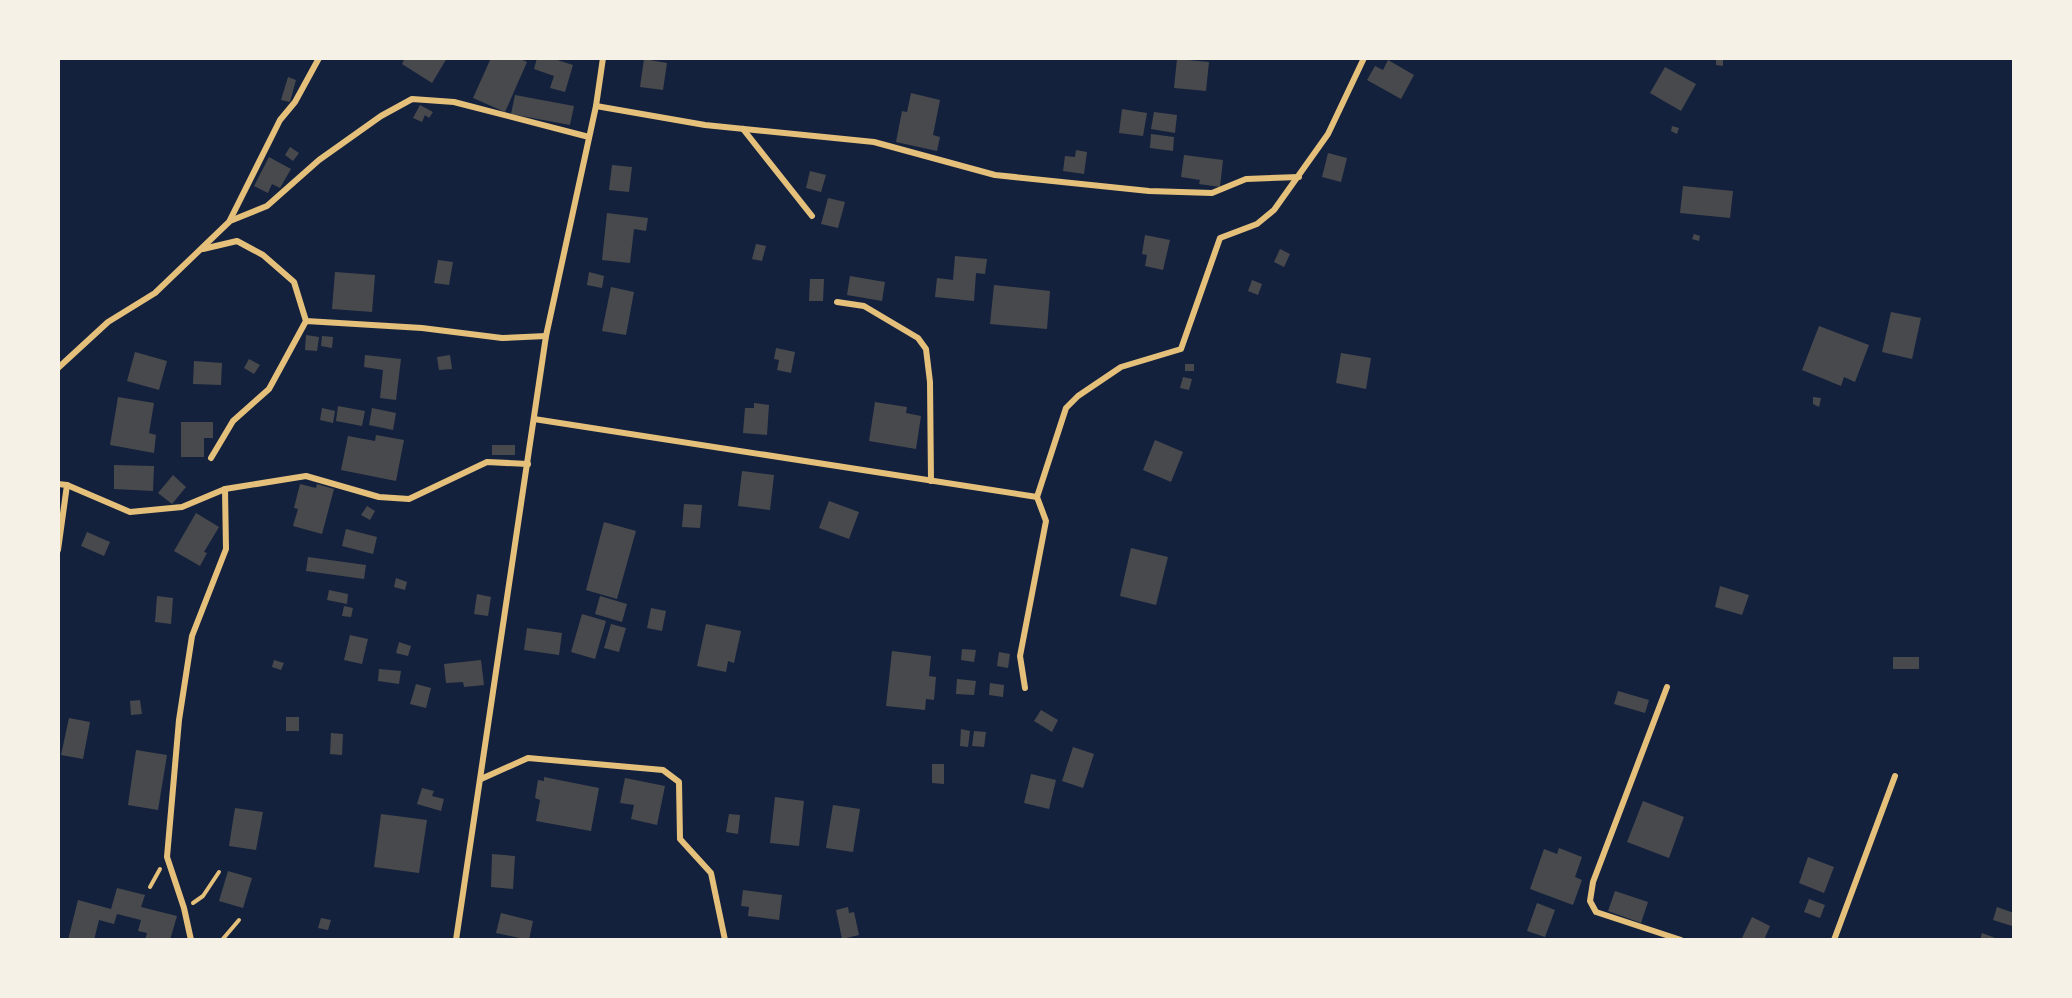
<svg xmlns="http://www.w3.org/2000/svg" width="2072" height="998" viewBox="0 0 2072 998" font-family="Poppins,sans-serif">
<style>
.building{fill:#48494c}
.lines{fill:none;stroke-linecap:round;stroke-linejoin:round}
.path{stroke:#e5c07b;stroke-width:4}
.minor{stroke:#e5c07b;stroke-width:6}
</style>
<rect width="100%" height="100%" fill="#14213d"/>
<g class="building">
<polygon points="405,58 447,58 432,83 402,64"/>
<polygon points="491,58 518,58 527,62 505,112 473,98"/>
<polygon points="537,58 551,58 573,65 565,92 550,88 554,76 534,69"/>
<polygon points="644,59 667,63 663,90 640,87"/>
<polygon points="1177,59 1209,62 1206,91 1174,88"/>
<polygon points="1716,59 1723,59 1723,66 1716,65"/>
<polygon points="1388,60 1414,75 1401,99 1367,80 1375,66 1383,70"/>
<polygon points="1665,67 1696,84 1681,111 1650,93"/>
<polygon points="288,77 296,80 290,102 281,100"/>
<polygon points="911,93 940,100 933,135 940,137 937,151 896,142 902,111 907,112"/>
<polygon points="515,95 574,106 570,125 511,114"/>
<polygon points="420,105 433,112 429,118 425,115 422,122 413,118"/>
<polygon points="1122,109 1147,113 1143,136 1119,133"/>
<polygon points="1154,112 1177,115 1175,133 1151,129"/>
<polygon points="1672,126 1679,128 1677,134 1671,131"/>
<polygon points="1151,134 1174,137 1173,151 1150,148"/>
<polygon points="290,147 299,153 293,161 285,155"/>
<polygon points="1076,150 1087,152 1084,174 1063,171 1065,156 1075,157"/>
<polygon points="1328,153 1347,158 1341,182 1322,177"/>
<polygon points="1184,155 1223,160 1220,187 1199,184 1200,180 1181,177"/>
<polygon points="269,157 291,169 280,188 272,184 268,193 254,186"/>
<polygon points="612,165 632,167 629,192 609,190"/>
<polygon points="810,171 826,175 821,192 806,188"/>
<polygon points="1683,186 1733,191 1730,218 1680,213"/>
<polygon points="828,198 845,202 838,228 821,224"/>
<polygon points="607,213 648,218 646,231 634,229 630,263 602,260"/>
<polygon points="1694,234 1700,236 1699,241 1692,239"/>
<polygon points="1145,235 1170,240 1163,270 1145,266 1147,255 1142,254"/>
<polygon points="756,244 766,246 762,261 752,259"/>
<polygon points="1280,249 1290,254 1284,267 1274,262"/>
<polygon points="955,256 987,259 985,274 976,273 974,301 935,297 937,278 953,280"/>
<polygon points="438,260 453,262 449,285 434,283"/>
<polygon points="335,272 375,275 372,312 332,309"/>
<polygon points="589,272 604,276 602,288 587,285"/>
<polygon points="850,276 885,282 882,301 847,295"/>
<polygon points="810,279 824,279 823,301 809,301"/>
<polygon points="1252,280 1262,284 1258,295 1248,291"/>
<polygon points="994,285 1050,291 1047,329 990,324"/>
<polygon points="611,287 634,292 626,335 602,331"/>
<polygon points="1891,312 1921,318 1912,359 1882,352"/>
<polygon points="1819,326 1869,345 1855,382 1844,377 1841,386 1802,370"/>
<polygon points="306,335 319,337 317,351 305,350"/>
<polygon points="322,336 333,337 332,348 321,346"/>
<polygon points="776,348 795,352 791,373 777,370 779,360 774,359"/>
<polygon points="135,352 167,361 159,390 127,381"/>
<polygon points="1341,353 1371,358 1366,389 1336,383"/>
<polygon points="365,355 401,359 396,400 380,398 383,370 364,367"/>
<polygon points="450,355 452,369 439,370 437,357"/>
<polygon points="249,359 260,365 254,374 244,368"/>
<polygon points="194,361 222,363 221,385 193,384"/>
<rect x="1185" y="364" width="9" height="7"/>
<polygon points="1183,377 1192,379 1189,390 1180,388"/>
<polygon points="118,397 154,403 149,433 156,435 154,453 110,445"/>
<polygon points="1813,397 1821,398 1819,407 1813,404"/>
<polygon points="875,402 907,407 906,413 921,416 916,449 869,441"/>
<polygon points="754,403 769,405 767,435 743,433 745,408 754,408"/>
<polygon points="338,406 365,411 362,426 336,421"/>
<polygon points="322,408 335,411 333,423 320,420"/>
<polygon points="372,408 396,413 393,430 369,425"/>
<polygon points="181,422 213,422 213,438 204,438 204,457 181,457"/>
<polygon points="376,435 404,440 396,481 341,470 348,436 375,441"/>
<polygon points="1155,440 1183,452 1171,482 1143,470"/>
<rect x="492" y="445" width="23" height="10"/>
<polygon points="114,465 154,466 153,491 114,489"/>
<polygon points="742,471 774,475 770,510 738,506"/>
<polygon points="173,475 186,487 172,504 158,493"/>
<polygon points="300,484 316,488 317,484 334,489 322,534 293,526 298,509 294,508"/>
<polygon points="829,501 859,512 849,539 819,528"/>
<polygon points="684,504 702,505 700,528 682,527"/>
<polygon points="367,506 375,511 370,520 361,515"/>
<polygon points="196,513 219,527 204,552 207,553 200,566 174,551"/>
<polygon points="604,522 636,531 617,599 586,590"/>
<polygon points="346,529 377,537 373,554 342,546"/>
<polygon points="87,532 110,542 104,556 81,546"/>
<polygon points="1131,548 1168,557 1156,605 1120,596"/>
<polygon points="308,557 366,565 364,579 306,571"/>
<polygon points="396,578 407,582 405,590 394,587"/>
<polygon points="1720,586 1749,595 1742,615 1715,607"/>
<polygon points="329,590 348,594 347,604 327,600"/>
<polygon points="477,594 491,597 488,616 474,614"/>
<polygon points="157,596 173,598 171,624 155,622"/>
<polygon points="600,596 627,604 622,622 595,614"/>
<polygon points="344,606 353,608 351,617 342,616"/>
<polygon points="651,608 666,611 662,631 647,628"/>
<polygon points="582,614 606,621 595,659 571,652"/>
<polygon points="611,624 626,628 619,652 604,648"/>
<polygon points="706,624 741,631 734,663 728,661 726,672 697,666"/>
<polygon points="527,628 562,633 559,655 524,650"/>
<polygon points="350,635 368,639 362,664 344,660"/>
<polygon points="399,642 411,646 408,656 396,653"/>
<polygon points="962,649 976,650 974,662 961,660"/>
<polygon points="892,651 931,656 929,676 936,677 934,700 926,699 925,710 886,706"/>
<polygon points="999,652 1010,654 1008,668 997,666"/>
<rect x="1893" y="657" width="26" height="12"/>
<polygon points="274,660 284,663 281,670 272,667"/>
<polygon points="481,660 484,685 464,687 463,682 446,683 444,664"/>
<polygon points="379,669 401,671 399,684 378,681"/>
<polygon points="957,679 976,681 974,695 956,694"/>
<polygon points="990,683 1004,685 1003,697 989,695"/>
<polygon points="416,684 431,688 426,708 410,704"/>
<polygon points="1618,691 1649,700 1645,713 1614,704"/>
<polygon points="140,700 142,714 131,715 130,701"/>
<polygon points="1041,710 1058,720 1052,732 1034,721"/>
<rect x="286" y="717" width="13" height="14"/>
<polygon points="69,718 90,722 83,759 61,755"/>
<polygon points="961,729 970,731 968,747 960,746"/>
<polygon points="974,731 986,732 984,747 972,746"/>
<polygon points="331,733 343,734 342,755 330,754"/>
<polygon points="1073,747 1094,754 1083,788 1062,781"/>
<polygon points="136,750 167,755 158,810 128,805"/>
<polygon points="932,764 944,764 944,784 932,783"/>
<polygon points="1031,774 1056,780 1049,809 1024,803"/>
<polygon points="544,777 599,788 591,831 536,821 540,800 535,798 538,780 544,781"/>
<polygon points="625,778 665,786 657,825 631,819 634,805 620,803"/>
<polygon points="422,788 434,791 432,796 444,799 441,811 417,804"/>
<polygon points="775,797 804,801 799,846 770,843"/>
<polygon points="1643,801 1684,817 1669,858 1627,842"/>
<polygon points="833,805 860,809 853,852 826,848"/>
<polygon points="235,808 263,812 256,850 229,846"/>
<polygon points="381,814 427,820 419,873 374,867"/>
<polygon points="729,814 740,815 738,834 726,832"/>
<polygon points="1559,848 1582,857 1575,877 1582,880 1573,905 1530,889 1544,849 1557,854"/>
<polygon points="492,854 515,856 513,889 491,887"/>
<polygon points="1808,857 1834,867 1824,893 1799,883"/>
<polygon points="228,871 252,878 243,908 219,901"/>
<polygon points="117,888 145,895 141,907 177,916 170,940 145,940 147,933 138,931 141,920 117,914 114,924 99,920 94,940 68,940 78,900 111,909"/>
<polygon points="743,890 782,895 779,920 748,916 749,907 741,906"/>
<polygon points="1615,891 1648,902 1641,923 1608,911"/>
<polygon points="1809,899 1825,905 1820,918 1804,912"/>
<polygon points="1537,903 1555,910 1545,937 1527,931"/>
<polygon points="848,907 849,913 854,912 859,935 842,939 836,910"/>
<polygon points="1997,907 2014,913 2012,926 1993,920"/>
<polygon points="501,913 533,921 529,940 496,933"/>
<polygon points="1752,917 1770,926 1764,940 1741,940"/>
<polygon points="321,918 331,920 328,930 318,928"/>
<polygon points="1982,933 1998,939 1998,940 1980,940"/>
</g>
<g class="lines">
<g class="path">
<polyline points="150,887 160,869"/>
<polyline points="193,903 203,896 219,872"/>
<polyline points="222,940 239,920"/>
</g>
<g class="minor">
<polyline points="596,106 705,125 874,142 995,175 1149,191 1212,193 1246,179 1299,177"/>
<polyline points="743,129 812,216"/>
<polyline points="230,220 280,120 295,102 319,58"/>
<polyline points="203,249 237,241 263,255 294,282 306,321"/>
<polyline points="837,302 864,306 918,338 926,349 930,382 931,481"/>
<polyline points="58,368 108,322 155,293 230,221 267,206 319,160 381,116 412,99 454,102 589,137"/>
<polyline points="534,419 1037,497"/>
<polyline points="211,458 233,421 269,389 306,321 422,328 502,338 546,336"/>
<polyline points="58,484 67,485 130,512 182,507 225,489 306,476 379,497 409,499 487,462 528,464"/>
<polyline points="58,550 67,485"/>
<polyline points="1667,687 1593,882 1590,901 1596,912 1681,940"/>
<polyline points="1025,688 1020,656 1046,521 1037,497 1066,408 1078,396 1121,367 1181,349 1220,238 1257,224 1274,210 1328,134 1364,58"/>
<polyline points="481,779 528,758 663,770 679,782 680,839 711,873 725,940"/>
<polyline points="191,940 184,908 167,857 179,720 192,636 226,549 225,489"/>
<polyline points="456,940 546,336 596,106 603,58"/>
<polyline points="1834,940 1895,776"/>
</g>
</g>
<rect width="2072" height="998" fill="none" stroke="#f6f1e7" stroke-width="120"/>
</svg>
